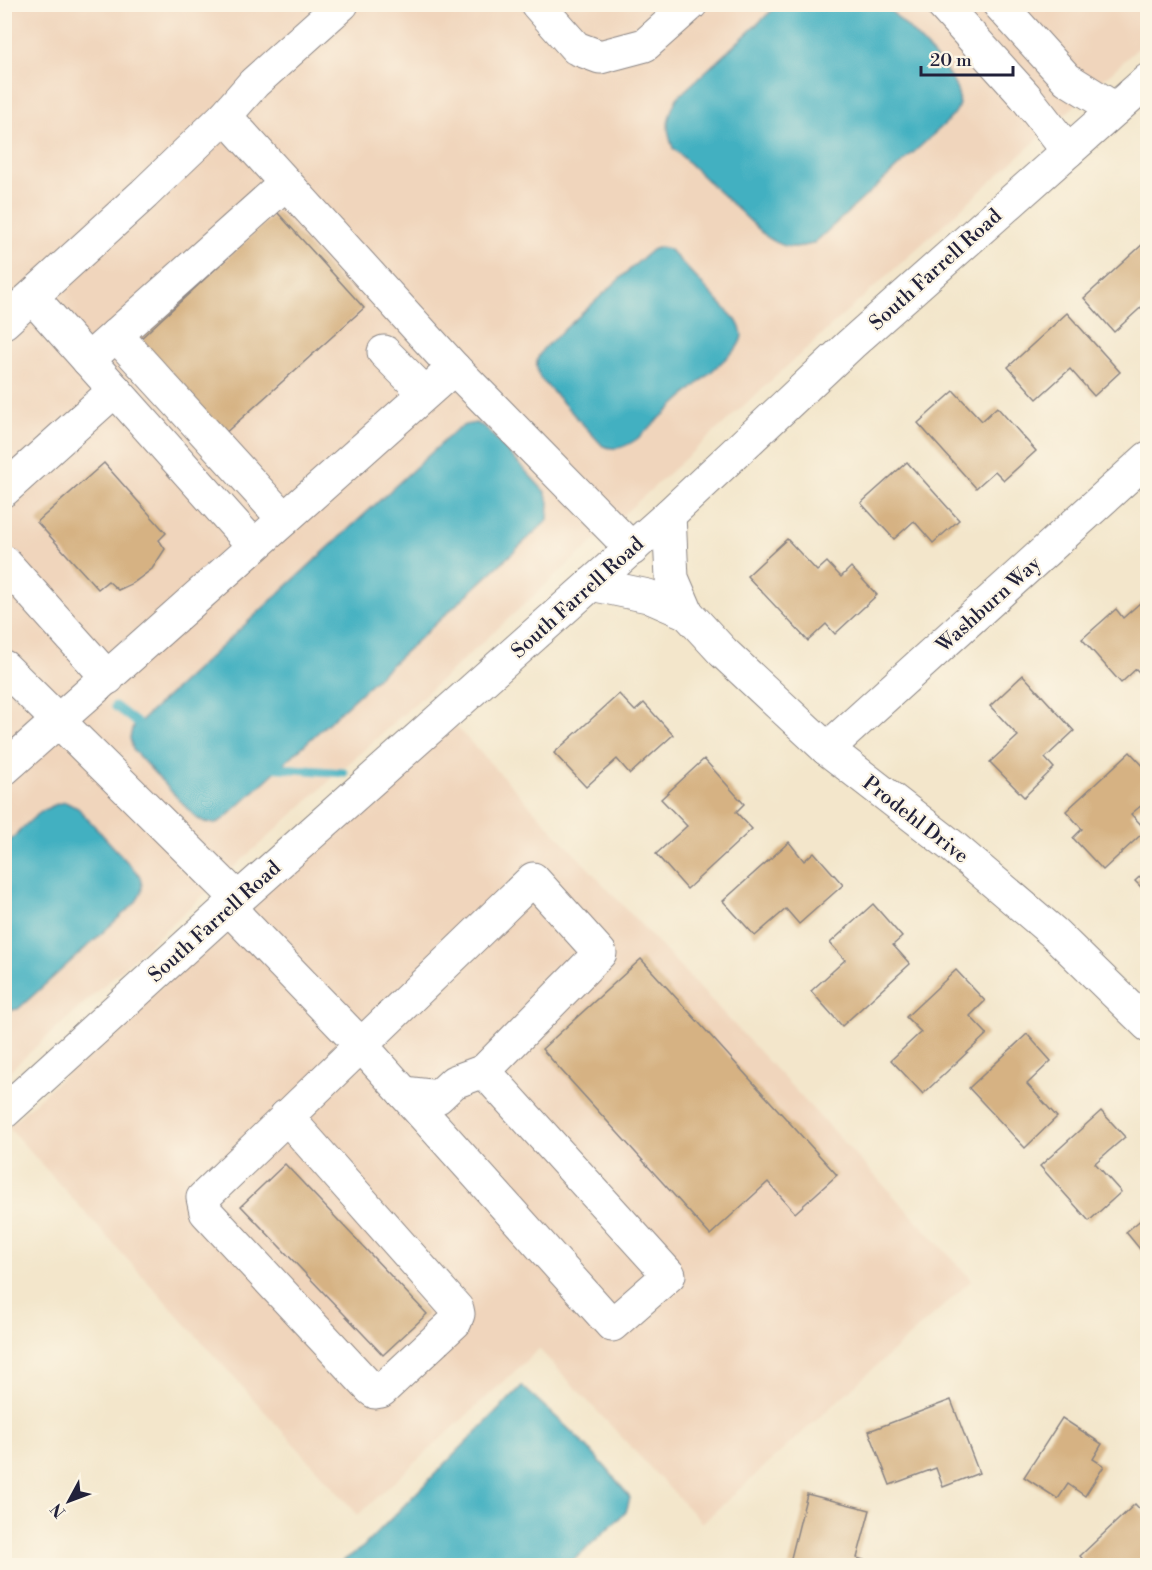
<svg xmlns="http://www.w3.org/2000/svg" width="1152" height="1570" viewBox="0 0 1152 1570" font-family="'Libre Bodoni',serif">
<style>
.built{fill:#f0d5bc}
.water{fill:#43b0c1;stroke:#32697e;stroke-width:1.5}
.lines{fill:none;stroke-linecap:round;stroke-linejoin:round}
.stream{stroke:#43b0c1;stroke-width:9}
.building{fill:#d6b283}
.minor-casing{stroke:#8a8483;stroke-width:35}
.minor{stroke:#fff;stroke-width:33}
.labels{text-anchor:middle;stroke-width:4.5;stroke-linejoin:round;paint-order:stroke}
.street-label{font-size:20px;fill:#22223b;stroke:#fcf5e5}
</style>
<rect width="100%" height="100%" fill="#fcf5e5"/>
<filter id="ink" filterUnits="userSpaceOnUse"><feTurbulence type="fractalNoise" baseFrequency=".0167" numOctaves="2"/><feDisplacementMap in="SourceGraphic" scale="12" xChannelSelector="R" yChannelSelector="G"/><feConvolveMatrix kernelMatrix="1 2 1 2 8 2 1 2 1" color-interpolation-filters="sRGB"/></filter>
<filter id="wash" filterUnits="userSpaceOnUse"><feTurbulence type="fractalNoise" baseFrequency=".008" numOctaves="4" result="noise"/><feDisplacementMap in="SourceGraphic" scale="24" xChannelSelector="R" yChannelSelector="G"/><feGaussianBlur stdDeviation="1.35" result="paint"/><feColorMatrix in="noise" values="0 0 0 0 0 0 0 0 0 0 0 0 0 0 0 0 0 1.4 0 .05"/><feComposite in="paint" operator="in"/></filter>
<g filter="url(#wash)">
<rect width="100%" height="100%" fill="#f3e6cb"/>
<g class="built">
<polygon points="5,5 1147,5 1147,40 5,1075"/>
<polygon points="451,721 972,1280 702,1523 539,1349 358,1515 8,1127"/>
</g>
<g class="water">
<path d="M778,5h107c17,18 84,77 73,102 -2,6 -7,11 -11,15l-134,122c-22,5 -28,5 -46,-7l-94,-89c-8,-21 -6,-30 4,-50z"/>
<path d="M660,247l9,2 67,71c8,13 8,18 -1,30l-98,89c-12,8 -20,12 -34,7l-63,-68c-5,-12 -5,-18 3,-29l95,-87 14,-12z"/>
<polygon points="476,423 485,427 545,492 549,502 548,520 225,818 216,824 204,822 196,818 133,750 130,738 132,729 457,429 465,425"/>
<path d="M65,802l13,6 61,67c5,13 4,18 -5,29l-116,105 -13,2v-165c17,-17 35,-40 60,-44z"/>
<path d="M522,1386c39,35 77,69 108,112l-4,14 -58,53h-231l26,-18z"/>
</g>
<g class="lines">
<g class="stream">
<polyline points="115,706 146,730"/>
<polyline points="268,767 344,773"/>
</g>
</g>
<g id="blocks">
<g class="building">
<polygon points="277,212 364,308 222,436 139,340"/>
<polygon points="1144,243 1148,247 1148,301 1114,332 1084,298"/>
<polygon points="1067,313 1120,372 1094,396 1070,369 1037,399 1008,367"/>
<polygon points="954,391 982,421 997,407 1036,451 1004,480 995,471 976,488 918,423"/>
<polygon points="907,462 959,520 933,543 914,521 894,539 861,503"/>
<polygon points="104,463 166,533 159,540 165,549 152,569 133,583 118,590 108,581 98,589 37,522"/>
<polygon points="787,539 817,571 827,562 841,577 851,567 877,595 835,634 826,624 808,641 747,576"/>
<polygon points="1140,603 1148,612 1148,681 1136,669 1121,683 1082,639 1116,609 1123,618"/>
<polygon points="1023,675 1074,731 1045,758 1054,768 1024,797 990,762 1018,736 990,706"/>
<polygon points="619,694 635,711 644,703 673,735 630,774 617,759 586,787 554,753"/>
<polygon points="1130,752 1148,771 1148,800 1131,814 1146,830 1103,870 1073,838 1082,829 1066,811"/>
<polygon points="704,759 744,804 736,812 752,829 687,889 656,854 687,826 661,799"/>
<polygon points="789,842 804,861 814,852 843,885 799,924 786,909 755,936 723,901"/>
<polygon points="1148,869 1148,894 1135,881"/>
<polygon points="873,904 902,937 893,945 910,964 842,1026 811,991 845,960 830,943"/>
<polygon points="641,959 837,1175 795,1213 768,1182 710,1235 542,1049"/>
<polygon points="956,970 985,1001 970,1016 987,1034 923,1094 891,1060 921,1032 906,1017"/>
<polygon points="1027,1034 1051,1061 1027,1084 1057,1117 1025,1148 969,1088"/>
<polygon points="1101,1111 1125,1137 1095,1163 1121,1192 1089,1221 1040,1166"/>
<polygon points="285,1164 427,1314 383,1355 241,1206"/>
<polygon points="1148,1214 1148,1259 1126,1232"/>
<polygon points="951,1400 979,1473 943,1487 936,1468 890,1485 869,1431"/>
<polygon points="1062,1418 1102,1444 1093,1459 1104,1466 1085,1496 1068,1484 1058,1499 1024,1477"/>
<polygon points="807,1494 870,1510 857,1558 870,1562 870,1566 789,1566"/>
<polygon points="1135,1504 1148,1518 1148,1566 1089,1566 1080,1556"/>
</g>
</g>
</g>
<g filter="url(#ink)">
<use href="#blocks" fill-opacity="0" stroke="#8a8483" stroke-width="1.5"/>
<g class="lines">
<g class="minor-casing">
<g id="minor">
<polyline points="537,4 576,48 600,57 645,45 691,4"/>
<polyline points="942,4 1025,96 1068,151"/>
<polyline points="999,4 1067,79 1115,109"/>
<polyline points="225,116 454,368 632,549"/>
<polyline points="32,297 254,546"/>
<polyline points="4,322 144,194 225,116 254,83 342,4"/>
<polyline points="116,335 284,519"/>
<polyline points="384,352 425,393"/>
<polyline points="88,360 286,183"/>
<polyline points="4,490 115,390"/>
<polyline points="669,515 672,578 687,613 723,652 827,749 952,846 1054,933 1148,1025"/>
<polyline points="4,562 108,678"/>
<polyline points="591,584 648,596 687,613"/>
<polyline points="4,667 238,899"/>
<polyline points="827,749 1148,458"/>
<polyline points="4,769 454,368"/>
<polyline points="228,907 360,1044 612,1325 669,1275 484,1071 600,953 533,879 203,1198 206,1212 371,1389 375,1392 381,1391 455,1322 458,1314 457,1309 286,1116"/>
<polyline points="404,1093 438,1097 454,1082 484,1071"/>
<polyline points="4,1112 238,899 669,515 851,344 1148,80"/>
</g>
</g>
<use href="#minor" class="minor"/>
</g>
</g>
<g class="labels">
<g class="street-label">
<text transform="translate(935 269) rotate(-42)" y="7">South Farrell Road</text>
<text transform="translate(577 597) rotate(-42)" y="7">South Farrell Road</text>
<text transform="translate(988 604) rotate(-42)" y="7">Washburn Way</text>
<text transform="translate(916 819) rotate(38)" y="7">Prodehl Drive</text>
<text transform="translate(214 921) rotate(-42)" y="7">South Farrell Road</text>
</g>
</g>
<rect width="1152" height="1570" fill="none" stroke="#fcf5e5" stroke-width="24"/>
<g transform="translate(69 1501) rotate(229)" stroke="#fcf5e5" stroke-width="4.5" paint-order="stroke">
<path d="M0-4.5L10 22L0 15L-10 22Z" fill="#22223b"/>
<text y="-9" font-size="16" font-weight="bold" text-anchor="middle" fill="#22223b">N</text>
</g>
<path d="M921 66v9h92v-9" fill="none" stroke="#22223b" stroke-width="3"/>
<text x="930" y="66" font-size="18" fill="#22223b" stroke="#fcf5e5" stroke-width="4.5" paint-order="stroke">20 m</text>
</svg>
